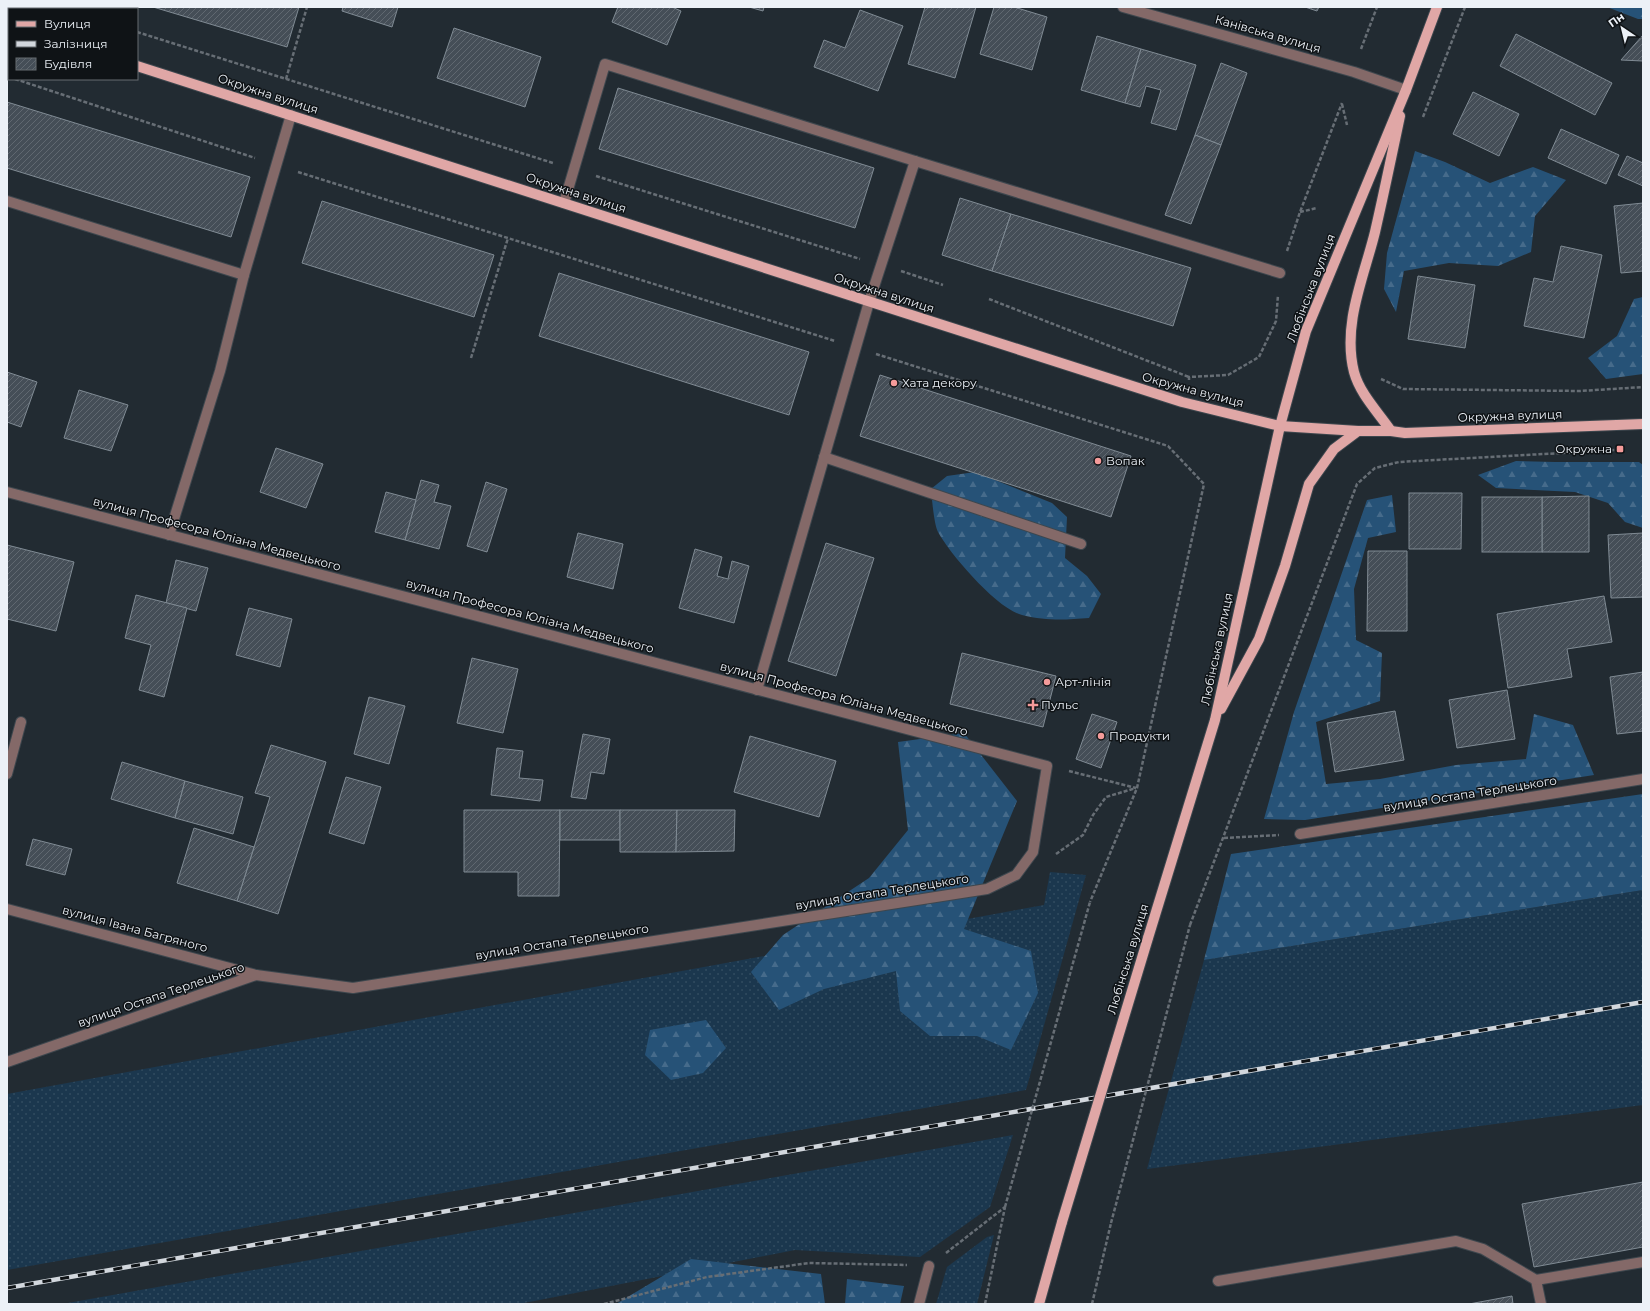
<svg xmlns="http://www.w3.org/2000/svg" width="1650" height="1311" viewBox="0 0 1650 1311" font-family="Montserrat,sans-serif">
<style>
.grass{fill:url(#grass-dots)}
.forest{fill:url(#forest-firs)}
.building{fill:url(#building-hatch);stroke:#808b94}
.lines{fill:none;stroke-linecap:round;stroke-linejoin:round}
.minor-casing{stroke:#3e474e;stroke-width:12}
.major-casing{stroke:#3e474e;stroke-width:12}
.path{stroke:#676e75;stroke-width:2.5;stroke-dasharray:4 2;stroke-linecap:butt}
.minor{stroke:#846968;stroke-width:10}
.major{stroke:#e0a7a6;stroke-width:10}
.rail-casing{stroke:#d2d7dd;stroke-width:4.5}
.rail{stroke:#0f1316;stroke-width:3;stroke-dasharray:9;stroke-linecap:butt}
.major-bridge-casing{stroke:#3e474e;stroke-width:12;stroke-linecap:butt}
.path-bridge{stroke:#676e75;stroke-width:2.5;stroke-dasharray:4 2;stroke-linecap:butt}
.major-bridge{stroke:#e0a7a6;stroke-width:10}
.poi-dot{fill:#f59b9a;stroke:#0f1316;stroke-width:1.5}
.labels{text-anchor:middle;stroke-width:3;stroke-linejoin:round;paint-order:stroke}
.street-label{font-size:12px;fill:#ecf1f7;stroke:#0f1316}
.poi-label{font-size:12px;fill:#ecf1f7;stroke:#0f1316;text-anchor:start}
</style>
<defs>
<pattern id="grass-dots" width="8" height="8" patternUnits="userSpaceOnUse"><rect width="8" height="8" fill="#1b374e"/><path d="M2 2h.1M6 6h.1" fill="none" stroke="#314b60" stroke-width="1.8" stroke-linecap="round"/></pattern>
<pattern id="forest-firs" width="22" height="20" patternUnits="userSpaceOnUse"><rect width="22" height="20" fill="#265277"/><path d="M5 1l3.5 6h-7zM16 11l3.5 6h-7z" fill="#466b8b"/></pattern>
<pattern id="building-hatch" width="6" height="6" patternUnits="userSpaceOnUse"><rect width="6" height="6" fill="#454e57"/><path d="M-1 1l2-2M0 6l6-6M5 7l2-2" fill="none" stroke="#606870"/></pattern>
</defs>
<rect width="100%" height="100%" fill="#222b32"/>
<g class="grass">
<polygon points="1050,872 1086,875 1026,1090 7,1270 7,1094 1044,905"/>
<polygon points="1643,890 1643,1105 1147,1169 1204,960"/>
<polygon points="1013,1135 990,1207 920,1257 795,1250 519,1304 62,1304"/>
<polygon points="994,1235 977,1304 936,1304 947,1267 987,1237"/>
</g>
<g class="forest">
<polygon points="1607,7 1643,7 1643,19 1638,19"/>
<polygon points="1415,151 1445,162 1490,183 1533,167 1566,180 1535,216 1531,252 1498,266 1449,263 1404,271 1396,312 1384,289 1387,253"/>
<polygon points="1643,297 1643,374 1606,379 1588,358 1617,336 1634,299"/>
<polygon points="1516,461 1555,462 1639,462 1643,465 1643,528 1625,522 1608,503 1575,492 1496,488 1478,475"/>
<path d="M975,472l77,31 15,14 -2,41 22,18 14,18 -12,24c-25,2 -42,3 -67,-3 -25,-6 -72,-61 -84,-83 -4,-8 -6,-32 -7,-43l16,-13z"/>
<polygon points="1392,495 1396,532 1368,538 1354,589 1356,640 1382,653 1380,701 1316,722 1326,784 1380,779 1456,765 1526,759 1534,714 1573,725 1594,775 1305,820 1264,819 1294,712 1367,500"/>
<polygon points="964,733 1017,801 964,929 1031,951 1038,993 1011,1050 977,1036 930,1036 900,1011 896,971 824,989 779,1010 751,972 783,935 869,878 908,830 898,742"/>
<polygon points="1643,794 1643,890 1204,960 1231,854"/>
<polygon points="706,1020 726,1048 703,1073 671,1080 645,1055 650,1030"/>
<polygon points="691,1259 821,1274 825,1304 616,1304"/>
<polygon points="847,1279 904,1286 900,1304 845,1304"/>
</g>
<g class="building">
<polygon points="153,7 299,7 287,47"/>
<polygon points="343,7 398,7 392,27 342,11"/>
<polygon points="618,7 672,7 681,11 667,45 612,22"/>
<polygon points="749,7 764,7 763,11"/>
<polygon points="925,7 976,7 955,78 908,64"/>
<polygon points="994,7 1014,7 1047,17 1032,70 980,54"/>
<polygon points="1305,7 1319,7 1317,11"/>
<polygon points="860,10 903,26 878,91 814,67 824,40 845,48"/>
<polygon points="454,28 541,57 525,107 437,78"/>
<polygon points="1516,34 1612,83 1595,115 1500,66"/>
<polygon points="1643,35 1643,61 1621,60"/>
<polygon points="1097,36 1141,49 1125,103 1081,90"/>
<polygon points="1141,49 1196,65 1176,130 1151,123 1161,90 1146,86 1140,107 1125,103"/>
<polygon points="1221,63 1247,73 1221,145 1195,135"/>
<polygon points="618,88 874,168 855,228 599,149"/>
<polygon points="1473,92 1519,114 1499,156 1453,134"/>
<polygon points="7,102 250,177 231,237 7,168"/>
<polygon points="1561,129 1619,155 1606,184 1548,158"/>
<polygon points="1195,135 1221,145 1191,224 1165,215"/>
<polygon points="1627,156 1643,163 1643,186 1618,175"/>
<polygon points="960,198 1011,214 992,271 942,255"/>
<polygon points="322,201 494,255 474,317 302,263"/>
<polygon points="1643,203 1643,271 1621,273 1614,206"/>
<polygon points="1011,214 1191,268 1173,326 992,271"/>
<polygon points="1561,246 1602,255 1584,338 1524,326 1534,278 1553,282"/>
<polygon points="559,273 809,352 789,415 539,336"/>
<polygon points="1418,276 1475,285 1465,348 1408,339"/>
<polygon points="7,372 37,382 21,427 7,422"/>
<polygon points="880,375 1131,456 1111,517 860,436"/>
<polygon points="79,390 128,405 111,451 64,438"/>
<polygon points="276,448 323,464 306,508 260,492"/>
<polygon points="421,480 439,485 434,502 451,506 439,549 405,540"/>
<polygon points="486,482 507,489 487,552 467,546"/>
<polygon points="386,492 416,500 405,540 375,532"/>
<polygon points="1409,493 1462,493 1461,549 1409,549"/>
<polygon points="1589,496 1589,552 1542,552 1542,497"/>
<rect x="1482" y="497" width="60" height="55"/>
<polygon points="578,533 623,544 613,589 567,577"/>
<polygon points="1643,533 1643,597 1611,598 1608,535"/>
<polygon points="826,543 874,558 836,676 788,661"/>
<polygon points="7,545 74,562 56,631 7,619"/>
<polygon points="695,549 722,557 717,576 728,579 732,561 749,566 734,623 679,608"/>
<polygon points="1368,551 1407,551 1407,631 1367,631"/>
<polygon points="176,560 208,568 196,611 166,603"/>
<polygon points="136,595 187,608 164,697 139,690 151,645 125,638"/>
<polygon points="1604,596 1612,642 1567,649 1572,677 1508,688 1497,614"/>
<polygon points="249,608 292,619 280,667 236,655"/>
<polygon points="962,653 1056,676 1043,727 950,704"/>
<polygon points="472,658 518,669 503,733 457,723"/>
<polygon points="1643,672 1643,731 1617,734 1610,677"/>
<polygon points="1507,690 1515,739 1457,748 1449,700"/>
<polygon points="369,697 405,706 389,764 354,754"/>
<polygon points="1395,711 1404,760 1335,772 1327,723"/>
<polygon points="1092,714 1117,722 1101,768 1076,759"/>
<polygon points="583,734 610,739 604,774 591,772 586,799 571,797"/>
<polygon points="750,736 836,761 819,817 734,792"/>
<polygon points="271,745 326,762 278,914 237,901 270,797 255,793"/>
<polygon points="497,748 523,751 519,778 543,780 540,801 491,795"/>
<polygon points="122,762 185,781 175,818 111,799"/>
<polygon points="346,777 381,787 364,844 329,833"/>
<polygon points="185,781 243,797 233,834 175,818"/>
<polygon points="464,810 560,810 559,896 518,896 518,872 464,872"/>
<rect x="560" y="810" width="60" height="30"/>
<polygon points="620,810 677,810 676,852 620,852"/>
<polygon points="677,810 735,810 734,851 676,852"/>
<polygon points="194,828 254,847 237,901 177,883"/>
<polygon points="33,839 72,849 65,875 26,865"/>
<polygon points="1643,1182 1643,1247 1534,1267 1522,1204"/>
<polygon points="1512,1296 1513,1304 1469,1304"/>
</g>
<g class="lines">
<g class="minor-casing">
<g id="minor">
<polyline points="1123,7 1354,72 1406,90"/>
<polyline points="64,9 65,7"/>
<polyline points="915,161 1280,273"/>
<polyline points="7,201 244,275"/>
<polyline points="564,203 605,64 915,161 869,302 757,690"/>
<polyline points="824,457 1081,544"/>
<polyline points="7,492 1047,766 1033,852 1016,875 987,889 353,988 256,975 7,1062"/>
<polyline points="169,535 220,371 244,275 291,115"/>
<polyline points="7,774 21,722"/>
<polyline points="1300,834 1643,779"/>
<polyline points="7,909 256,975"/>
<polyline points="1536,1280 1541,1304"/>
<polyline points="1218,1281 1456,1241 1483,1249 1536,1280 1643,1262"/>
<polyline points="919,1304 929,1266"/>
</g>
</g>
<g class="major-casing">
<g id="major">
<polyline points="7,26 9,26"/>
<polyline points="137,66 1182,402 1280,426 1358,431 1391,431 1405,433 1643,424"/>
<path d="M1391,431c-13,-19 -31,-37 -37,-59 -12,-48 10,-95 21,-140 9,-39 17,-78 25,-116"/>
<polyline points="1221,709 1259,639 1285,566 1309,484 1334,449 1358,431"/>
<polyline points="1148,938 1215,720 1280,426 1306,331 1406,90 1437,7"/>
<polyline points="1039,1304 1062,1222"/>
</g>
</g>
<g class="path">
<polyline points="137,32 553,163"/>
<polyline points="1361,49 1377,7"/>
<polyline points="7,77 9,77"/>
<polyline points="15,79 255,158"/>
<polyline points="286,79 307,7"/>
<polyline points="1342,104 1347,125"/>
<polyline points="1423,117 1465,7"/>
<polyline points="298,172 835,341"/>
<polyline points="596,176 860,259"/>
<polyline points="1300,212 1317,208"/>
<polyline points="1287,251 1300,212 1342,103"/>
<polyline points="901,271 943,285"/>
<polyline points="989,299 1189,377"/>
<polyline points="876,354 1168,446 1204,484 1137,788 1090,902"/>
<polyline points="471,358 508,238"/>
<polyline points="1381,379 1403,389 1580,391 1643,387"/>
<polyline points="1189,380 1189,377 1228,375 1259,357 1276,321 1278,295"/>
<polyline points="1069,771 1136,788"/>
<polyline points="1224,838 1279,835"/>
<polyline points="1056,854 1083,835 1093,815 1106,797 1136,788"/>
<polyline points="1190,925 1357,484 1375,468 1399,462 1616,450"/>
<polyline points="946,1253 1005,1207"/>
<polyline points="604,1304 707,1277 809,1263 907,1265"/>
<polyline points="985,1304 1005,1207"/>
<polyline points="1092,1304 1111,1223"/>
</g>
<use href="#minor" class="minor"/>
<use href="#major" class="major"/>
<g class="rail-casing">
<polyline id="rail" points="7,1288 1643,1002"/>
</g>
<use href="#rail" class="rail"/>
<g class="major-bridge-casing">
<polyline id="major-bridge" points="1062,1222 1148,938"/>
</g>
<g class="path-bridge">
<polyline points="1005,1207 1090,902"/>
<polyline points="1111,1223 1190,925"/>
</g>
<use href="#major-bridge" class="major-bridge"/>
</g>
<g class="poi-dot">
<circle cx="894" cy="383" r="4"/>
<rect x="1616" y="445" width="8" height="8" rx="2"/>
<circle cx="1098" cy="461" r="4"/>
<circle cx="1047" cy="682" r="4"/>
<path d="M1031 699h4v4h4v4h-4v4h-4v-4h-4v-4h4z"/>
<circle cx="1101" cy="736" r="4"/>
</g>
<g class="labels">
<g class="street-label">
<text transform="translate(1268 34) rotate(16)" y="4">Канівська вулиця</text>
<text transform="translate(268 94) rotate(18)" y="4">Окружна вулиця</text>
<text transform="translate(576 193) rotate(18)" y="4">Окружна вулиця</text>
<text transform="translate(1311 288) rotate(-69)" y="4">Любінська вулиця</text>
<text transform="translate(884 293) rotate(18)" y="4">Окружна вулиця</text>
<text transform="translate(1193 390) rotate(15)" y="4">Окружна вулиця</text>
<text transform="translate(1510 416) rotate(-2)" y="4">Окружна вулиця</text>
<text transform="translate(217 534) rotate(15)" y="4">вулиця Професора Юліана Медвецького</text>
<text transform="translate(530 616) rotate(15)" y="4">вулиця Професора Юліана Медвецького</text>
<text transform="translate(1217 649) rotate(-78)" y="4">Любінська вулиця</text>
<text transform="translate(844 699) rotate(15)" y="4">вулиця Професора Юліана Медвецького</text>
<text transform="translate(1470 794) rotate(-9)" y="4">вулиця Остапа Терлецького</text>
<text transform="translate(882 892) rotate(-9)" y="4">вулиця Остапа Терлецького</text>
<text transform="translate(135 929) rotate(15)" y="4">вулиця Івана Багряного</text>
<text transform="translate(562 942) rotate(-9)" y="4">вулиця Остапа Терлецького</text>
<text transform="translate(1128 959) rotate(-73)" y="4">Любінська вулиця</text>
<text transform="translate(161 995) rotate(-19)" y="4">вулиця Остапа Терлецького</text>
</g>
<g class="poi-label">
<text x="902" y="387">Хата декору</text>
<text x="1612" y="453" text-anchor="end">Окружна</text>
<text x="1106" y="465">Вопак</text>
<text x="1055" y="686">Арт-лінія</text>
<text x="1041" y="709">Пульс</text>
<text x="1109" y="740">Продукти</text>
</g>
</g>
<rect width="1650" height="1311" fill="none" stroke="#ecf1f7" stroke-width="16"/>
<rect x="8" y="8" width="130" height="72" fill="#0f1316" stroke="#676c70"/>
<rect x="16" y="21" width="20" height="6" fill="#e0a7a6" stroke="#676c70"/>
<text x="44" y="28" font-size="12" fill="#ecf1f7">Вулиця</text>
<rect x="16" y="41" width="20" height="6" fill="#d2d7dd" stroke="#676c70"/>
<text x="44" y="48" font-size="12" fill="#ecf1f7">Залізниця</text>
<rect x="16" y="58" width="20" height="12" fill="url(#building-hatch)" stroke="#676c70"/>
<text x="44" y="68" font-size="12" fill="#ecf1f7">Будівля</text>
<g transform="translate(1622 28) rotate(325)" stroke="#0f1316" stroke-width="3" paint-order="stroke">
<path d="M0-3L7 15L0 10L-7 15Z" fill="#ecf1f7"/>
<text y="-6" font-size="11" font-weight="bold" text-anchor="middle" fill="#ecf1f7">Пн</text>
</g>
</svg>
